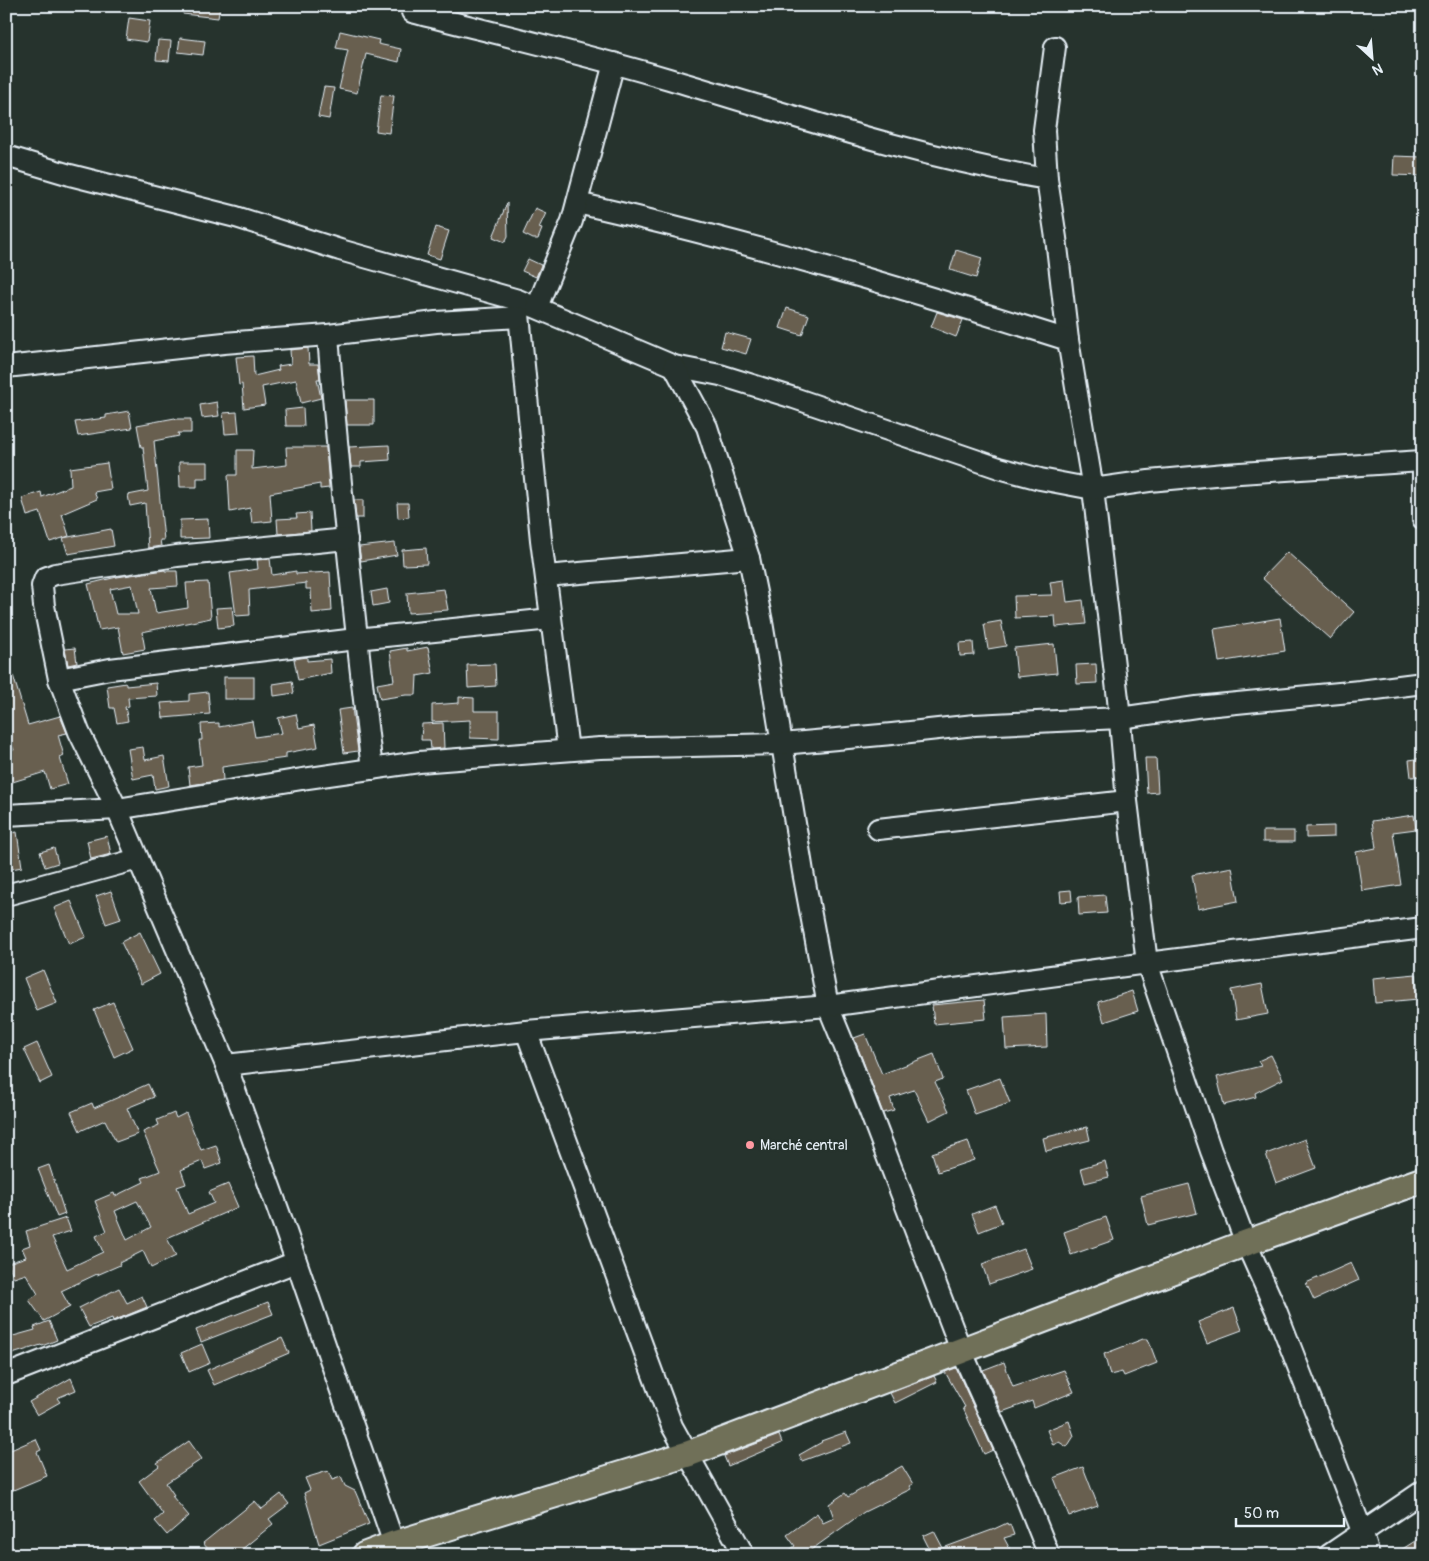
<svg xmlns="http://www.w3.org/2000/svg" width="1429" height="1561" viewBox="0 0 1429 1561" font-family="Pangolin,sans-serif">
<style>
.building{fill:#675e50;stroke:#e8f1f8;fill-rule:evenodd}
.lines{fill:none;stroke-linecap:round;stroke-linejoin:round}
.minor-casing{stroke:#e8f1f8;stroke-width:24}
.major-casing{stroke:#e8f1f8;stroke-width:29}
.minor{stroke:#26332d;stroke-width:20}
.major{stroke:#706f59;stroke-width:25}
.poi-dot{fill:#ff9aa2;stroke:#26332d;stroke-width:2}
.labels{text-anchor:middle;stroke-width:4.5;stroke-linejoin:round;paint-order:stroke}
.poi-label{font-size:14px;fill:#e8f1f8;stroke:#26332d;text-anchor:start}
</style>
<rect width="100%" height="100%" fill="#26332d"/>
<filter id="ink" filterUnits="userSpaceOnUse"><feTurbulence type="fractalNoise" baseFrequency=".02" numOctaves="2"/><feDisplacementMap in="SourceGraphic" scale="10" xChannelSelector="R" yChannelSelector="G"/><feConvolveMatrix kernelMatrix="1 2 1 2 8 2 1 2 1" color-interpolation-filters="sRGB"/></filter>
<g filter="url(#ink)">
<g class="building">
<polygon points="183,6 220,6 218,18 183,14"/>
<polygon points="129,18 150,21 147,42 126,39"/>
<polygon points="340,31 379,40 378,44 401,49 399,62 366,54 357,93 339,89 348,50 336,48"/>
<polygon points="180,38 205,41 203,55 178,52"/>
<polygon points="158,40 171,41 169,61 156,60"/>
<polygon points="324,87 334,88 329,119 318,117"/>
<polygon points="381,95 394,96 389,133 376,131"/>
<polygon points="1394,156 1423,157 1423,176 1393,175"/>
<polygon points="507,203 508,236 505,242 493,237"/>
<polygon points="535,208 546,213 539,228 542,229 538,239 533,239 523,234"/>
<polygon points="436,227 449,231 440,259 427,255"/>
<polygon points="956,250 982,258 976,278 950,270"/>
<polygon points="528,259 541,265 536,277 522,271"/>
<polygon points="787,308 809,315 802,335 780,328"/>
<polygon points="937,312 963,320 956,337 931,327"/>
<polygon points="725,332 751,339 746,354 721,347"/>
<polygon points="308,348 309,364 318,364 320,379 317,379 321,398 301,403 296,380 262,387 265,405 244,408 242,384 239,385 236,357 253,356 254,376 279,370 278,366 291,364 290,350"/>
<polygon points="345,400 374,400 374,425 347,425"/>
<polygon points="217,402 219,416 202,418 200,405"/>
<polygon points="303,408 304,426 286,426 285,410"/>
<polygon points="129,411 132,428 78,436 75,422 106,418 106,415"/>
<polygon points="237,412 239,433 225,434 223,413"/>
<polygon points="175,418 176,419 191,419 191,433 178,433 179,436 154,441 164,540 160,540 161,546 148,548 145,503 130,506 128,495 148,491 143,447 141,447 137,425"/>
<polygon points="389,445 390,460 361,462 361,467 351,467 349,447"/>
<polygon points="286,447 326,447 329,488 320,489 320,484 270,493 272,521 252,523 250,508 230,512 228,475 237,475 237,450 253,450 252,469 287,465"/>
<polygon points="179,462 208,462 208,478 197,478 197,487 180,487"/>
<polygon points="107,463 111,489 94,492 97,499 62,514 69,536 50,542 40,512 27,516 22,498 41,492 42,497 71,486 70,468"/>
<polygon points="354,500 363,500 363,518 356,518"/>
<polygon points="397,503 408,503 409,517 398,518"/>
<polygon points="310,513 311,531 278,534 277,519 297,518 296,514"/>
<polygon points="208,519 209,538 180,539 180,520"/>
<polygon points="111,529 114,546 68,554 63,538"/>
<polygon points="395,543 397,555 361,561 359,547"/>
<polygon points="426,548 427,564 403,565 402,550"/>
<polygon points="1287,552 1354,612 1330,639 1262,578"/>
<polygon points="270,559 272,575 296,571 296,574 330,572 332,611 312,613 311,589 306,589 306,583 249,590 250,615 236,616 230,573 258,569 257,560"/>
<path d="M165,570v1h12l1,15 -27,2 5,25 32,-5 -2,-25 22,-1 3,36 -69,14 3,17 -22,4 -5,-26 -19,3 -11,-46 29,-7zM132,585l6,29h-22l-6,-25z"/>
<polygon points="1064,580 1067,602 1083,600 1086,624 1056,627 1055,616 1015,618 1014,596 1052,595 1050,582"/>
<polygon points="387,589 389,603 373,606 371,592"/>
<polygon points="444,589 448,610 408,613 407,593"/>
<polygon points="232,607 234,626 218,628 216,608"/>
<polygon points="1280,618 1285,651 1219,662 1214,629"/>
<polygon points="1001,621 1006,646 988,649 984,624"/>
<polygon points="973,642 974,655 960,656 959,643"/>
<polygon points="1054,644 1057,673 1017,677 1014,648"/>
<polygon points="428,647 433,673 417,676 416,695 406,695 380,699 377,684 394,681 390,651 407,648 407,651"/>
<polygon points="75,648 77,663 68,665 65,649"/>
<polygon points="307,657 307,661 330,659 331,673 298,680 294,659"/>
<polygon points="9,662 28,725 60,716 67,733 58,735 64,756 60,758 68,784 50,789 45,772 6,784 6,752 14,750 6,729 6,663"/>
<polygon points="495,664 496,686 468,688 467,665"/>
<polygon points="1096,664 1097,683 1077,684 1076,665"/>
<rect x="224" y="677" width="30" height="22"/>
<polygon points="292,681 294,693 274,696 273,684"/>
<polygon points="126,683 126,686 156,683 157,696 128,698 129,706 125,707 128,721 117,723 114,708 110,708 107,686"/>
<polygon points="208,692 210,714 163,718 161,703 189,701 189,694"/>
<polygon points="459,697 474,698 474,711 499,711 499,739 470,738 470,720 432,722 432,705 459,703"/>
<polygon points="352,708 358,751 344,753 338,710"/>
<polygon points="296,714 299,728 314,725 318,747 286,753 286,758 222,767 223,780 190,785 188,767 202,765 199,740 202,740 201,724 219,723 219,727 252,721 255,737 282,733 278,718"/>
<polygon points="443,723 444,748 431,749 430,740 421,740 422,724"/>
<polygon points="143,747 145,760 164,756 169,786 155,789 153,775 133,779 128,749"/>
<polygon points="1145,758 1156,758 1158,792 1147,793"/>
<polygon points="1423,758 1423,776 1411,777 1409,760"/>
<polygon points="1414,815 1416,829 1393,832 1401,885 1362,891 1356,852 1376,848 1372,821"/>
<polygon points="1334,826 1334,837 1306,838 1306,827"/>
<rect x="1263" y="831" width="31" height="11"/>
<polygon points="17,832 22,867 6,870 6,834"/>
<polygon points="107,836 111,854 91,859 87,841"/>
<polygon points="54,848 58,863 45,867 40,852"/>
<polygon points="1232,867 1238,901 1198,909 1192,875"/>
<polygon points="1071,890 1072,901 1061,902 1060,891"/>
<polygon points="111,891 121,919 106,924 96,896"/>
<polygon points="1105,895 1107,913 1079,915 1078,897"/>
<polygon points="71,901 86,937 69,944 54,908"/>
<polygon points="140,932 160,974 141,984 121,942"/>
<polygon points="43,970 57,1003 37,1011 24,978"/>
<polygon points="1416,974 1418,999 1375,1003 1373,978"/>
<polygon points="1262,984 1268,1014 1236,1020 1231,990"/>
<polygon points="1132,991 1138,1011 1104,1022 1098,1002"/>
<polygon points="984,1000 986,1019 934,1024 932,1005"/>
<polygon points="113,1002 133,1048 114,1057 94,1010"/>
<polygon points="1046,1014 1047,1047 1006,1049 1004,1017"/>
<polygon points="865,1034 882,1074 934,1054 943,1079 935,1082 949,1111 929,1121 914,1090 890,1098 894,1110 883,1113 854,1038"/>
<polygon points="37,1043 52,1077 40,1083 24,1049"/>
<polygon points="1271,1055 1283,1079 1255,1093 1256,1097 1224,1105 1217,1077 1261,1066 1258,1061"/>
<polygon points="1000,1078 1010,1103 975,1115 966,1090"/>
<polygon points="148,1084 154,1097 127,1108 138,1134 116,1142 105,1120 80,1131 71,1112 92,1103 94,1108"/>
<path d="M174,1113l2,5 10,-5 15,37 15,-5 6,18 -17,6 -3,-8 -21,9 5,14 -9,3 11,27 26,-11 -5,-11 19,-8 10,23 -71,31 9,18 -25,12 -8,-17 -24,12 1,2 -23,10v-1l-36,17 9,16 -26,14 -15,-21 9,-6 -12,-20 -12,4 -6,-15 18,-6 -4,-9 8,-3 -4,-14 40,-13 5,13 -19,6 15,32 36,-17 -7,-16 11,-5 -12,-30 19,-8 1,3 29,-14 -2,-4 18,-7 -17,-39 16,-7 -2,-5zM137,1201l14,26 -24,13 -12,-29z"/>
<polygon points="1087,1127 1090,1140 1046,1151 1043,1138"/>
<polygon points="1305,1139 1316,1168 1276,1183 1266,1154"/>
<polygon points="968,1141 974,1160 938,1172 932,1153"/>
<polygon points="1105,1161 1109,1177 1085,1183 1081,1168"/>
<polygon points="49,1165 65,1214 57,1217 38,1169"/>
<polygon points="1189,1184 1197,1213 1148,1225 1141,1196"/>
<polygon points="995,1205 1002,1223 979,1232 972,1214"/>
<polygon points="1106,1217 1114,1240 1071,1255 1064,1232"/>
<polygon points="1024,1249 1032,1269 989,1284 982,1264"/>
<polygon points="1351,1263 1359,1280 1314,1300 1306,1283"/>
<polygon points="119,1288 127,1303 142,1296 147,1307 113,1321 112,1318 89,1327 79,1308"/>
<polygon points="268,1302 273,1314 201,1342 196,1330"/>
<polygon points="1234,1308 1242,1330 1207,1343 1198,1322"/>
<polygon points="49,1321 57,1340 42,1346 41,1345 6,1356 6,1338 35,1330 34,1327"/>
<polygon points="282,1338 289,1353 214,1385 207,1370"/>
<polygon points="1143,1339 1148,1339 1157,1363 1124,1376 1122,1372 1110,1375 1104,1354"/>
<polygon points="202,1344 210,1363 189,1372 181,1353"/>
<polygon points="1004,1362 1013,1387 1064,1370 1074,1392 1034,1408 1032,1401 1002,1412 983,1370"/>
<polygon points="956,1368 993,1450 984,1454 963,1408 965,1407 945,1372"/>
<polygon points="934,1376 937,1382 895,1403 890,1393"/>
<polygon points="71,1378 76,1390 57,1398 60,1402 37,1415 29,1402"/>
<polygon points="1069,1421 1074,1436 1067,1447 1059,1442 1053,1445 1047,1430"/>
<polygon points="846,1432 851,1443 802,1461 799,1455 822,1442 821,1441"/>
<polygon points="779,1435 782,1443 728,1466 724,1456"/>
<polygon points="36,1439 41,1450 37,1452 47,1476 6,1493 6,1452"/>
<polygon points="189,1441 202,1459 166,1483 174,1495 172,1496 189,1516 167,1535 155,1521 163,1514 139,1481 159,1466 157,1463"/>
<polygon points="902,1466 913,1484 909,1486 911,1489 864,1512 804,1555 783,1555 795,1546 787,1535 817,1513 823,1523 834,1518 829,1504 845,1493 848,1497"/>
<polygon points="1083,1467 1098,1506 1069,1516 1054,1478"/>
<polygon points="328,1471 332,1480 341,1477 345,1486 355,1491 369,1524 319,1544 304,1493 310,1490 305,1478"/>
<polygon points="281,1494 289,1504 269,1519 273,1524 235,1555 213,1555 203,1543 255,1501 262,1509"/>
<polygon points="1007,1523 1008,1525 1010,1524 1014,1535 1004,1538 1013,1555 928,1555 928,1553 931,1552 923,1536 934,1531 943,1548 992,1530"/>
<polygon points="1423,1536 1423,1555 1393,1555"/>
</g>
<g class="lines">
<g class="minor-casing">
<g id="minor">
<path d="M412,12c86,22 172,42 257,67 125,37 249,78 378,100"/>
<polyline points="1055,47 1044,130 1047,179 1056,238 1068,340 1093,489 1118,699 1127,801 1147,963 1211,1151 1246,1243 1276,1310 1362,1531 1369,1555"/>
<polyline points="6,156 70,175 236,217 340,250 518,300 674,366 720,375 794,398 999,468 1040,479 1093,489 1149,481 1225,474 1422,461"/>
<path d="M577,203c166,37 329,86 491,137"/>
<polyline points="518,304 541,540 568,750"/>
<polyline points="537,307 572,221 614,63"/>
<path d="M328,335c11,145 27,289 44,434"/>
<polyline points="674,366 707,427 749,558 762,622 803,872 828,1006 851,1062 961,1350 1019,1480 1049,1555"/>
<polyline points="6,367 224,343 328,335 436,322 519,317"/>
<polyline points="1423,461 1423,519"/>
<polyline points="546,576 749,558"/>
<polyline points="59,679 110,669 356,639 551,619"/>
<polyline points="6,815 117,809 79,732 59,679 44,606 42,586 45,578 55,574 177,556 347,539"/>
<polyline points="878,829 1127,801"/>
<polyline points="6,895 138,859"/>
<polyline points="526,1031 672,1426 744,1555"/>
<polyline points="226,1065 117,809 302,779 419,762 600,748 782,744 892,734 975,725 1120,718 1196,707 1360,691 1423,683"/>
<polyline points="6,1375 296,1262"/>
<polyline points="399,1555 394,1544 284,1226 226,1065 526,1031 828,1006 1147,963 1423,928"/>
<polyline points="1329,1555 1423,1491"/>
</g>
</g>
<g class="major-casing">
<polyline id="major" points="365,1555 394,1544 688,1454 1246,1243 1423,1180"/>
</g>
<use href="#minor" class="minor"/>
<use href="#major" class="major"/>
</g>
</g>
<circle class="poi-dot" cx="750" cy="1145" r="5"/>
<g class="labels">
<g class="poi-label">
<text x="760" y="1150">Marché central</text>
</g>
</g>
<rect width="1429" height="1561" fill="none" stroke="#26332d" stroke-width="25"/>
<rect x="12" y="12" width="1404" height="1536" fill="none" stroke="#e8f1f8" stroke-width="2" filter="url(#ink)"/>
<g transform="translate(1372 58) rotate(154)" stroke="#26332d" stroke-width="4" paint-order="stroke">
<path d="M0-4L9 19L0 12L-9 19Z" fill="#e8f1f8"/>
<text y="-8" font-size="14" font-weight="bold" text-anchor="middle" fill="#e8f1f8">N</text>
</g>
<path d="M1236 1518v8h108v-8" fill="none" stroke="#e8f1f8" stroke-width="2.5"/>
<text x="1244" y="1518" font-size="15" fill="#e8f1f8" stroke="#26332d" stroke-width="4" paint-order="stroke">50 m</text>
</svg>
